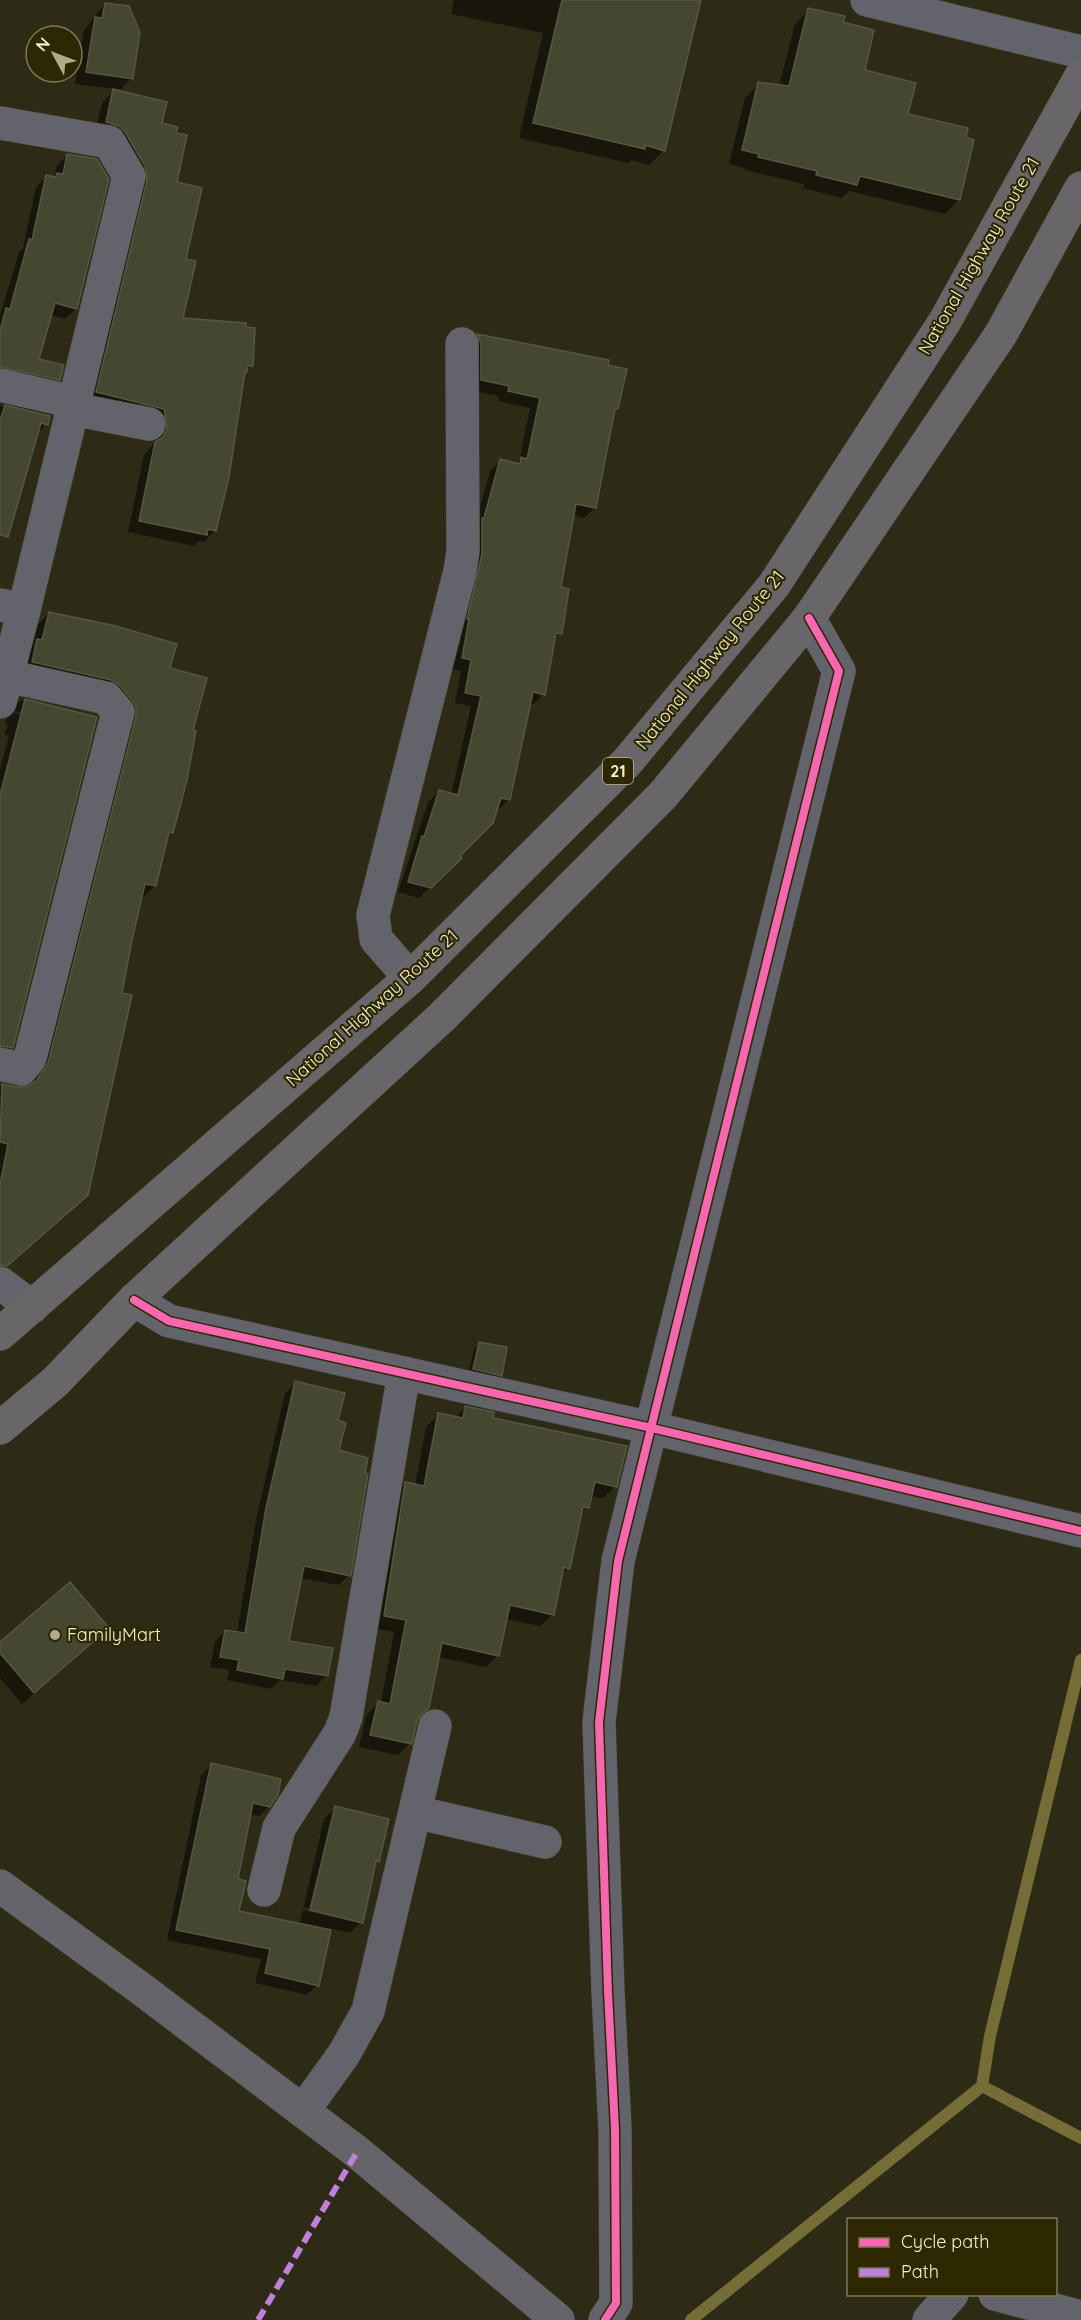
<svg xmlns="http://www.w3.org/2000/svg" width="1081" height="2320" viewBox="0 0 1081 2320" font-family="Quicksand,sans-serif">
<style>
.shadow{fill:#0007;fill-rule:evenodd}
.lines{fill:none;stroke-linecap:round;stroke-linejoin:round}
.stream{stroke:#746d35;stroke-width:12}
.building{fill:#464730;stroke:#555741;stroke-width:1.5}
.street-casing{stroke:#4b4834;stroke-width:34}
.secondary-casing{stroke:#4b4834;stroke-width:34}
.highway-casing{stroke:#4b4834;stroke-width:34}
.street{stroke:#63636c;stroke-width:33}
.secondary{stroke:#64646a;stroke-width:33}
.highway{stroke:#686669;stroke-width:33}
.quiet{stroke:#c07fdc;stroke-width:6;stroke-dasharray:12 6;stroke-linecap:butt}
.cycleway-casing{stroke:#2d2801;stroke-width:11}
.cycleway{stroke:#f766af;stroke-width:8}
.poi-dot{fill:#afab8d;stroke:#2d2801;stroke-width:2}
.labels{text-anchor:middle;stroke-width:4.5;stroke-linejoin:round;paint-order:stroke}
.shield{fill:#2d2801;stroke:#b9b590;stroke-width:1.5}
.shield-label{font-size:16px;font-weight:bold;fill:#f5f1cd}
.street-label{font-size:18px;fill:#f5f1cd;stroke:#2d2801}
.poi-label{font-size:18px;fill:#f5f1cd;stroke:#2d2801;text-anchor:start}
</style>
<rect width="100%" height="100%" fill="#2d2a15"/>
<g class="shadow">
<polygon points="454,0 699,0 664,150 649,165 631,160 628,163 519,138 543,33 451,14"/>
<polygon points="105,4 132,78 118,92 161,125 175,183 184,260 181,320 251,366 243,374 215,530 204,542 199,541 194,546 128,532 144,455 157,440 153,420 85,404 136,193 95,134 102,103 115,89 75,84 84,30"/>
<polygon points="809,10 841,24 863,71 907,115 973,141 958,200 945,214 849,191 842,198 803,188 804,184 745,170 745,168 729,164 745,98 759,84 779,86 795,24"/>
<polygon points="67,155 76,309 65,319 50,315 37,360 59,379 48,389 0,378 0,316 19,252 23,248 36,187 47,177 54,177 57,166"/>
<polygon points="478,335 607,366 617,409 612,413 595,507 584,518 573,515 560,588 560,633 553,640 544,694 533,704 529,704 508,800 498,810 495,810 458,856 460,858 419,898 398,892 428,802 439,791 451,795 471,706 455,703 461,671 452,669 475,526 490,471 500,461 516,465 519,462 530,408 498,401 499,396 471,391 468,346"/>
<polygon points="0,406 48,417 46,424 37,433 0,501"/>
<polygon points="49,613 168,669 191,731 172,832 166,838 155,886 142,898 140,898 74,1207 3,1269 0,1269 0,1087 2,1085 17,1089 28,1088 36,1077 124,730 124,720 18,674 25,648 34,639 37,626"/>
<polygon points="21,700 96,718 12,1047 1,1058 0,769 9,736 4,734 8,724 5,723 10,711 24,716 25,714 10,710"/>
<polygon points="480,1343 500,1375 495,1380 468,1375 474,1349"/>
<polygon points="296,1383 336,1421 349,1575 339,1585 300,1578 287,1642 326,1676 316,1686 280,1680 271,1689 227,1680 229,1670 210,1667 215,1642 225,1631 237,1633 256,1520 285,1393"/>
<polygon points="466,1407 492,1419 616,1486 603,1498 590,1496 587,1507 580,1515 568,1568 561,1575 553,1614 540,1626 506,1619 498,1655 486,1667 438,1657 428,1707 416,1719 410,1743 398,1755 359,1747 366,1715 378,1703 381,1703 394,1632 372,1628 393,1496 405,1483 415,1485 426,1427 439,1414 455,1418"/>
<polygon points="96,1639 22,1704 0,1678 0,1643"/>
<polygon points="211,1765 269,1806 259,1816 249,1814 236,1880 237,1912 317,1985 307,1995 255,1983 261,1959 167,1940 201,1775"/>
<path d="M336,1808l42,53 -4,4 -13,57 -11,11 -50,-11 24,-103zM303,1907l52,12v3l-52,-12z"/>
</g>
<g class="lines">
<g class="stream">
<polyline points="982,2086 1081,2138"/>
<polyline points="691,2320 982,2086 990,2036 1081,1660"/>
</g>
</g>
<g class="building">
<polygon points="562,0 701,0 665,151 645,145 645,149 533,123"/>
<polygon points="105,3 129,6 140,32 133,79 86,72 95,17 102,18"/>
<polygon points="808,8 845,16 843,22 874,30 865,70 916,83 908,114 968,128 966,137 974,140 960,200 860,176 857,185 816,175 817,171 758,157 759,154 742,150 758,82 789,86"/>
<polygon points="113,89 167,102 162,123 178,127 176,133 187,135 177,182 202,188 186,259 196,261 183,318 246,323 246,327 255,328 253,366 247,366 247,372 245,372 229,477 216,531 208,529 207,535 139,521 155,442 163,437 167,428 164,409 96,392 147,180 145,166 125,132 119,126 106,122"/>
<polygon points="67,154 97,159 109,179 77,309 55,303 39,359 64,365 60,380 0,367 0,331 6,308 10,309 29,239 32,240 46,175 56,177 57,173 63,174"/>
<polygon points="477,334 609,360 608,365 627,369 618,409 615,409 596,508 576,504 561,587 569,589 562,634 556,633 545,695 533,692 510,800 501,798 493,823 460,856 462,858 431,888 408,882 422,836 424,837 439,790 458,795 481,696 465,693 471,660 462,658 469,619 467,619 482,554 482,518 484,518 500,459 520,464 521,457 527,459 540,398 508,391 509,386 481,380 481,344"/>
<polygon points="5,405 50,416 48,425 41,423 8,537 0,535 0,421"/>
<polygon points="49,612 116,626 177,644 170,668 207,678 193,730 196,731 187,780 173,833 169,832 156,886 145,884 132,940 122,993 132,995 88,1195 7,1266 0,1265 0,1184 8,1144 0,1142 2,1084 17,1087 28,1086 36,1081 48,1063 136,716 136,707 132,700 120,686 111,680 32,662 37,639 42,640"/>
<polygon points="25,699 97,717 13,1048 0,1046 0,795"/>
<polygon points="479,1342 507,1347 502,1376 473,1369"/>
<polygon points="295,1381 345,1393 338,1420 346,1423 339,1450 368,1458 365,1473 368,1474 351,1576 304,1566 289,1641 333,1648 328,1676 285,1669 283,1679 237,1670 239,1660 220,1657 225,1630 245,1633 266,1508"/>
<polygon points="465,1406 494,1412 493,1418 627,1446 617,1487 595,1482 589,1508 583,1507 570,1569 564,1567 554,1615 510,1605 499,1656 442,1643 429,1708 421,1714 417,1721 412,1744 370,1735 378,1701 390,1704 406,1620 384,1616 405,1482 424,1486 438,1413 463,1418"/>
<polygon points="70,1582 109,1628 34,1693 0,1653 0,1642"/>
<polygon points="211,1763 281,1779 278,1795 270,1807 253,1803 238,1879 246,1881 239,1911 331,1930 319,1986 265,1973 270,1949 176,1930"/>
<polygon points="335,1806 389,1819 379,1862 376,1861 363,1923 310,1910"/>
</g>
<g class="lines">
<g class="street-casing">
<g id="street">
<polyline points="867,0 1081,52"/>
<polyline points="0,123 109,142 129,176 24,610 0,605"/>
<polyline points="0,385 74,402"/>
<polyline points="73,409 149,424"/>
<polyline points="0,702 24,610"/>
<polyline points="410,978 376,939 373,915 460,571 463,551 462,344"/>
<polyline points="0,1064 21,1069 30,1058 118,712 106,698 7,676"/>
<polyline points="0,1283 32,1307"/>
<polyline points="134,1300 169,1321 652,1428 1081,1531"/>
<polyline points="415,1812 545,1842"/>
<polyline points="264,1890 279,1828 340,1733 346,1717 404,1373"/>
<polyline points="303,2111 344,2054 368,2011 435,1726"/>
<polyline points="995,2294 1081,2317"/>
<polyline points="605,2320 616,2303 615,2129 608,1992 599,1722 618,1561 839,671 809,618"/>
<polyline points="929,2320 952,2294"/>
</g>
</g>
<g class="secondary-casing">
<polyline id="secondary" points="0,1886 140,1988 357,2152 558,2320"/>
</g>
<g class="highway-casing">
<g id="highway">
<polyline points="0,1334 410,978 627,762 774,585 945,321 1081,76"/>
<polyline points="0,1428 55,1382 134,1300 443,1016 663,795 809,618 1001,334 1081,188"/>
</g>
</g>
<use href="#street" class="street"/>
<use href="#secondary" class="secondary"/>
<use href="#highway" class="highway"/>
<polyline class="quiet" points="258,2320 357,2152"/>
<g class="cycleway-casing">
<g id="cycleway">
<polyline points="134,1300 169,1321 652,1428 1081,1531"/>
<polyline points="605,2320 616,2303 615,2129 608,1992 599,1722 618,1561 839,671 809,618"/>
</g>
</g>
<use href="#cycleway" class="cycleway"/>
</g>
<circle class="poi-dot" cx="55" cy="1635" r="6"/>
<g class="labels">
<rect class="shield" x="603" y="758" width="30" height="26" rx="4.5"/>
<g class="shield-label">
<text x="618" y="777">21</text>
</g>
<g class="street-label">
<text transform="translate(979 256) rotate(-60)" y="6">National Highway Route 21</text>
<text transform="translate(710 660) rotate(-51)" y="6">National Highway Route 21</text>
<text transform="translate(372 1008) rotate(-42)" y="6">National Highway Route 21</text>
</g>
<g class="poi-label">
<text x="67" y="1641">FamilyMart</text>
</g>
</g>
<rect x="847" y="2218" width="210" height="78" fill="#2d2801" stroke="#7d7853" stroke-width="1.5"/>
<rect x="859" y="2238" width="30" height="9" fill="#f766af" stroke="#7d7853" stroke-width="1.5"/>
<text x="901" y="2248" font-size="18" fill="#f5f1cd">Cycle path</text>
<rect x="859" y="2268" width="30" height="9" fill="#c07fdc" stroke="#7d7853" stroke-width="1.5"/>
<text x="901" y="2278" font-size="18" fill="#f5f1cd">Path</text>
<g transform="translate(54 54) rotate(311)"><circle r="28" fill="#2d2801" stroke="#7d7853" stroke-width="1.5"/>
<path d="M0-4.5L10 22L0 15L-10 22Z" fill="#afab8d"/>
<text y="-9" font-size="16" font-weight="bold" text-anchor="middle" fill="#f5f1cd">N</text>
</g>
</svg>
